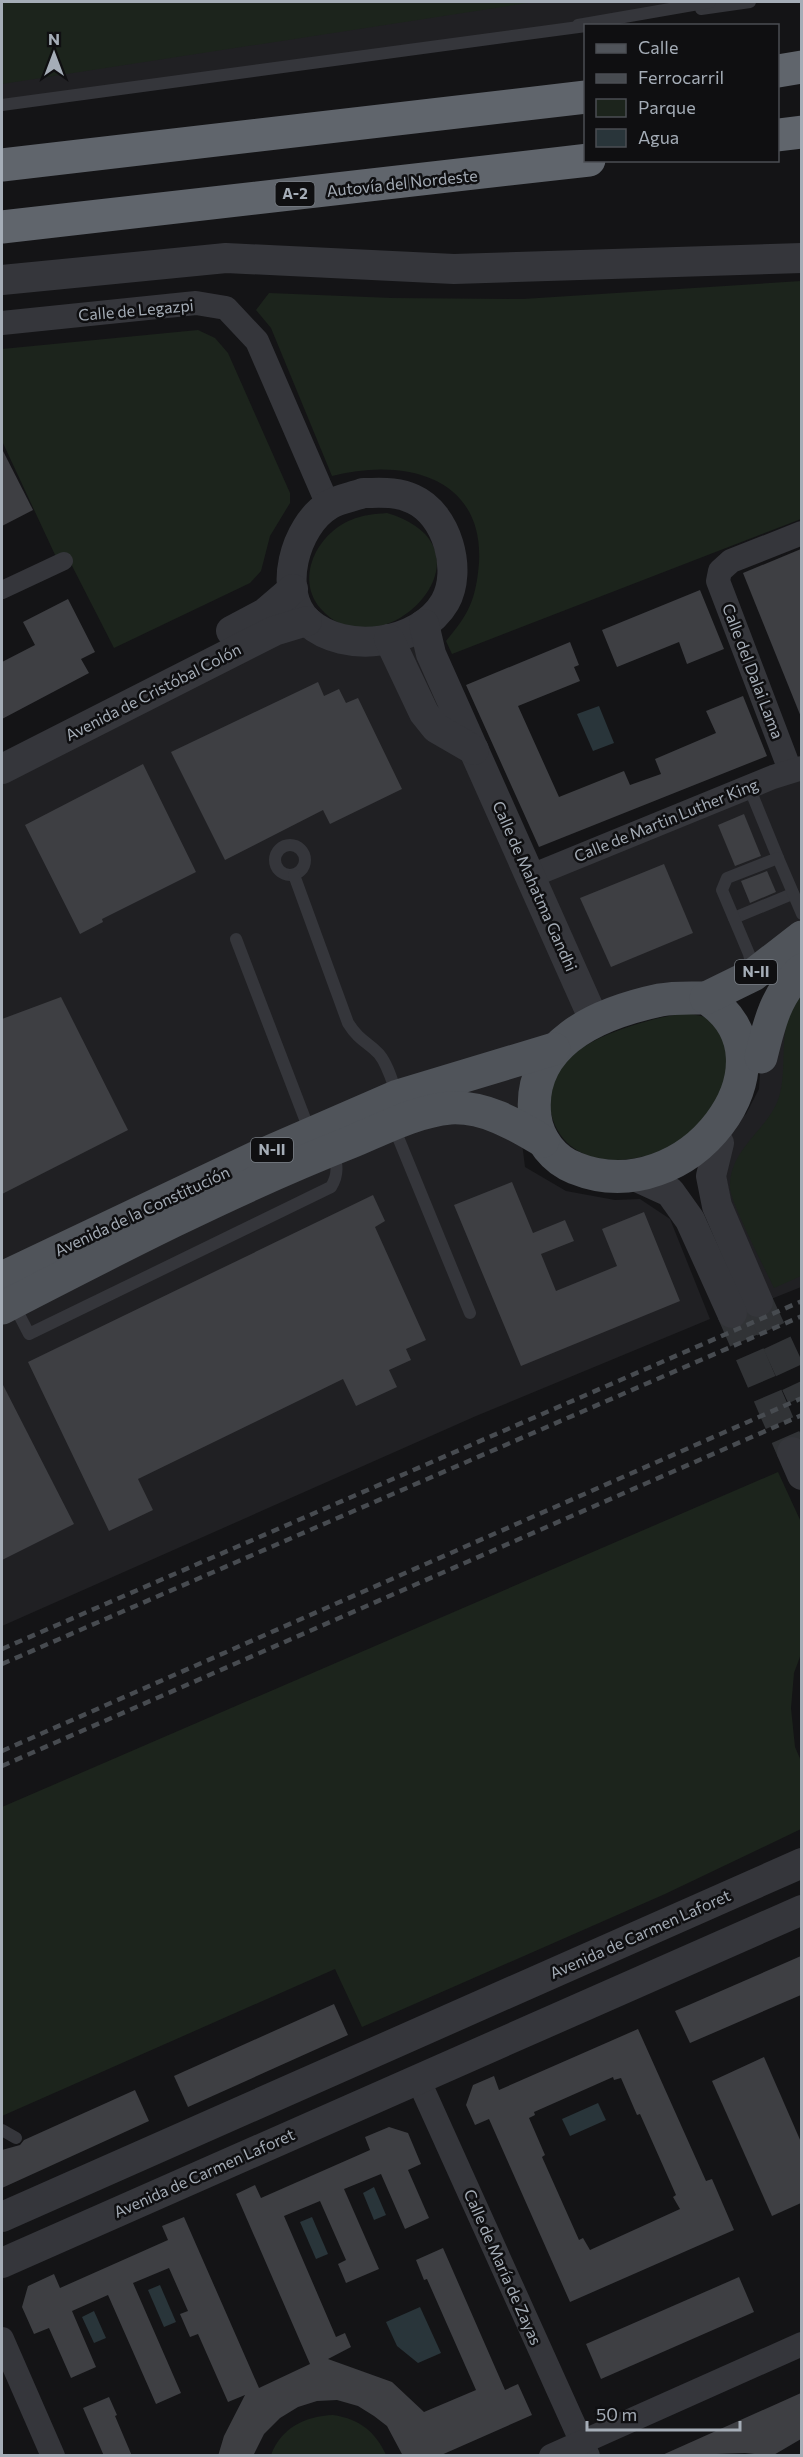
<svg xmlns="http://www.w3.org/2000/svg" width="803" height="2457" viewBox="0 0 803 2457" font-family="Commissioner,sans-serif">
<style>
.built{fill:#202023}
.green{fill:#1c241c}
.water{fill:#29353a}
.building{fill:#3e3f43;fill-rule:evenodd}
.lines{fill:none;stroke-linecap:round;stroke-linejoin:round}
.tertiary-tunnel{stroke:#313336;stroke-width:30;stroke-dasharray:30 15;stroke-linecap:butt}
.service{stroke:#35363b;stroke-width:12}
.pedestrian{stroke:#35363b;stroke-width:18}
.minor{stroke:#35363b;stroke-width:24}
.tertiary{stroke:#35363b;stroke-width:30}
.primary{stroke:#50545a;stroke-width:33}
.motorway{stroke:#60656c;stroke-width:33}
.rail{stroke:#474b50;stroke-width:4.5;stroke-dasharray:8 6;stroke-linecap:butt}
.labels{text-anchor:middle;stroke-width:5;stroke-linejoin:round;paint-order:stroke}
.shield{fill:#0f0f11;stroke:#787e85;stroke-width:1.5}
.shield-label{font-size:15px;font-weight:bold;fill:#a5adb7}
.street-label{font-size:16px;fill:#a5adb7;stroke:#0f0f11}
</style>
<rect width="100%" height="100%" fill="#141416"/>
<g class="built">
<polygon points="2,2 750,2 2,105"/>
<polygon points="424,624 531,876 801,768 801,937 662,1000 523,1069 520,1092 520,1127 525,1167 566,1191 615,1200 640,1199 670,1219 710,1319 476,1416 2,1626 2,769 274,631 323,632"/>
<polygon points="801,970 801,1287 771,1299 745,1270 719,1143 746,1114 759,1089 761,1057"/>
</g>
<g class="green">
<polygon points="2,2 534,2 2,84"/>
<path d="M801,281v238l-349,135 -6,-13c23,-27 30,-42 33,-78 5,-88 -77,-105 -147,-87l-61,-148 -15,-18 13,-17 123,5 131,1z"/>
<polygon points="198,330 215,338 228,353 290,493 290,503 270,536 261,571 250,583 114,648 67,556 57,559 2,441 2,349"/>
<path d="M387,513c120,36 -6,164 -66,96 -27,-31 -3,-76 30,-89 11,-5 24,-6 36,-7z"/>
<path d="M801,997v279l-27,12c-9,-19 -43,-85 -44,-100 -1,-40 38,-57 49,-91 10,-31 -4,-76 22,-100z"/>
<path d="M686,1013l20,4 17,8 17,63c-21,19 -45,47 -68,62 -7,5 -21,5 -31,7 -38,9 -80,-1 -90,-44 -3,-14 0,-32 8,-44 21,-32 91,-51 127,-56z"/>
<polygon points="778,1472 801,1522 801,1654 794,1673 791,1708 795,1747 801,1761 801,1829 665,1894 362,2027 335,1969 2,2116 2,1807"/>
<path d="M333,2415c26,4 42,16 53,40h-115c10,-27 34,-39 62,-40z"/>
</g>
<g class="water">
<polygon points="599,706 614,743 593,751 577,714"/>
<polygon points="598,2103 606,2120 570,2136 562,2119"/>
<polygon points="374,2187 386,2215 374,2220 363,2193"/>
<polygon points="312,2217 328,2254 316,2259 300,2222"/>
<polygon points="160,2285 176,2322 164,2327 148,2290"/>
<polygon points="420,2307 441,2353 418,2363 397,2346 386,2322"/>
<polygon points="94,2311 106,2338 94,2343 82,2317"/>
</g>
<g class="building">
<polygon points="2,449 33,510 2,526"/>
<polygon points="801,549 801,717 743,573"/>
<polygon points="700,590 724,649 687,664 679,642 617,667 602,630"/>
<polygon points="68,599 95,652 81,659 89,673 2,719 2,662 35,645 23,622"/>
<polygon points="570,642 579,665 574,667 580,681 518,706 559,797 624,771 630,785 661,774 655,759 716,733 706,711 743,696 767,756 539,847 466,685"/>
<polygon points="318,682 324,696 339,689 346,703 358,698 402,789 330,824 323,810 225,860 171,752"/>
<polygon points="143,764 196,872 102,919 103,922 80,934 25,825"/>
<polygon points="744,814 761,856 735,866 718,825"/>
<polygon points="664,864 693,933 611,967 580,898"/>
<polygon points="767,871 776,892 750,903 741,881"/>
<polygon points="61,997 128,1130 2,1194 2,1019"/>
<polygon points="512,1182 533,1233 565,1220 574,1241 541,1254 556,1291 617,1266 602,1229 644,1212 680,1301 521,1366 454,1205"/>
<polygon points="373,1195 385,1221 375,1227 426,1340 406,1349 411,1360 389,1370 397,1387 356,1406 343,1379 138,1479 153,1510 109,1531 28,1362"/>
<polygon points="2,1383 74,1524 2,1560"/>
<polygon points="801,1956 801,1995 690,2043 675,2011"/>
<polygon points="334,2004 348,2035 188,2107 174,2076"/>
<path d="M638,2029l68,152 6,-2 22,51 -164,72 -81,-183 -14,6 -9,-20 7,-20 21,-9 5,14zM613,2077l1,3 7,-2 16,37 3,-1 36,81 -3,2 7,12 -90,41 -7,-12 -4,2 -37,-83 3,-2 -16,-37 6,-3 -1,-3z"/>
<polygon points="764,2057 801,2142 801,2203 772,2216 712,2081"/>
<polygon points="135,2090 149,2121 2,2188 2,2150 20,2145 24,2140"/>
<polygon points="389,2127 408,2133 421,2164 408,2170 429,2218 405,2229 381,2174 344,2189 379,2269 346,2283 338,2264 346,2260 320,2201 284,2216 336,2337 345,2333 351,2347 328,2359 392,2382 424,2412 476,2390 427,2279 424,2280 416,2260 443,2248 505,2390 518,2384 532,2415 439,2456 403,2456 387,2426 374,2416 358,2406 337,2400 317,2401 298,2407 280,2418 264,2434 253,2456 218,2456 224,2436 245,2395 228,2402 198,2334 190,2337 180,2314 188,2311 169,2268 133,2283 181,2393 156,2404 108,2295 72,2311 96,2367 71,2378 49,2328 34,2334 22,2307 28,2286 54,2274 60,2288 168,2240 162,2226 184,2217 259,2388 310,2364 236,2194 255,2185 261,2198 370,2150 365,2137"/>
<polygon points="739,2277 754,2312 601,2379 586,2344"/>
<polygon points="801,2393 801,2439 772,2456 745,2453 660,2456"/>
<polygon points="109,2397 117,2415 115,2416 132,2456 104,2456 83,2408"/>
</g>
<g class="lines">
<g class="tertiary-tunnel">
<polyline points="758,1302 802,1397"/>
<polyline points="732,1313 792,1452"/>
</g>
<g class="service">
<polyline points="701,9 750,2"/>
<polyline points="578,25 710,2"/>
<polyline points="2,105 586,26"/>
<polyline points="749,787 778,858"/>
<circle cx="290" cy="860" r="15"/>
<path d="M294,875l54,148c12,19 19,18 31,31 9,11 13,27 18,41"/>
<polyline points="734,918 792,894"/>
<polyline points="236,939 310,1132"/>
<polyline points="753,972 749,954 722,890 727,878 778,858 802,914"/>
<polyline points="393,1125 470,1313"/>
<path d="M13,1303l16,31 302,-147c8,-13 6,-23 2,-37"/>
<polyline points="2,2130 16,2138"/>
</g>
<polyline class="pedestrian" points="2,590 64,561"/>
<g class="minor">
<polyline points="2,323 196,303 226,308 257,341 328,505"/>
<polyline points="790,770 718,581 720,571 731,561 802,533"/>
<polyline points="531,876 773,777 802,768"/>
<polyline points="418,2079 588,2456"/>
<polyline points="2,2339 53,2456"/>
<polyline points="551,2456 802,2344"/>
</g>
<g class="tertiary">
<polyline points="2,280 226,258 454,269 802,258"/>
<path d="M363,493c17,0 34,-2 50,6 34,15 50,71 32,103 -25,43 -100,53 -137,20 -32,-29 -13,-97 21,-117 9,-6 24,-8 34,-12z"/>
<polyline points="424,624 431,654 595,1022"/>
<polyline points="231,631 265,613 293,589"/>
<polyline points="389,639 424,713 436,728 474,750"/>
<polyline points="2,769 274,631 307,621"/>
<polyline points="719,1143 711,1176 717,1206 758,1302"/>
<polyline points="635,1176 670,1192 690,1220 732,1313"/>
<polyline points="792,1452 802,1475"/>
<polyline points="2,2217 802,1863"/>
<polyline points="2,2263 802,1910"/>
</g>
<g class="primary">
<path d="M706,998c97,62 -18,216 -131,170 -21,-8 -37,-28 -40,-51 -9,-74 64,-104 125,-117 15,-3 31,-2 46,-2z"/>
<polyline points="706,998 753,975 802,937"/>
<path d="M761,1057c8,-33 15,-63 41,-87"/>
<polyline points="2,1278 255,1158 398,1096 554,1049"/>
<path d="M2,1308c114,-59 230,-119 349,-166 31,-13 65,-31 99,-34 34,-2 65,16 93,33"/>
</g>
<g class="motorway">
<polyline points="778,71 802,67"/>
<polyline points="778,135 802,132"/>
<polyline points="2,165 586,97"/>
<polyline points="2,227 589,160"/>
</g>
<g class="rail">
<polyline points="2,1649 802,1301"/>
<polyline points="2,1664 802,1316"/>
<polyline points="2,1751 802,1398"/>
<polyline points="2,1766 802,1415"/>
</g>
</g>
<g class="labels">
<g class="shield">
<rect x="275.5" y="182" width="39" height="24" rx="4.5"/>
<rect x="735" y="960" width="42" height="24" rx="4.5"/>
<rect x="251" y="1138" width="42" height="24" rx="4.5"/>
</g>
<g class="shield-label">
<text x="295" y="199">A-2</text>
<text x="756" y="977">N-II</text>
<text x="272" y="1155">N-II</text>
</g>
<g class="street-label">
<text transform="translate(402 183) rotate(-6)" y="6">Autovía del Nordeste</text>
<text transform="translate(136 310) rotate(-5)" y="6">Calle de Legazpi</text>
<text transform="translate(753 671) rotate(69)" y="6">Calle del Dalai Lama</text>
<text transform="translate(153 692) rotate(-27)" y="6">Avenida de Cristóbal Colón</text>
<text transform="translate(666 820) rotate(-22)" y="6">Calle de Martin Luther King</text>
<text transform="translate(535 886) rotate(66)" y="6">Calle de Mahatma Gandhi</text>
<text transform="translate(142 1211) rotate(-25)" y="6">Avenida de la Constitución</text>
<text transform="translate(640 1934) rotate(-24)" y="6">Avenida de Carmen Laforet</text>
<text transform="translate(204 2173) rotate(-24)" y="6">Avenida de Carmen Laforet</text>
<text transform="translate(503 2267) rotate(66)" y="6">Calle de María de Zayas</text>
</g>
</g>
<rect width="803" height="2457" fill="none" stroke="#a5adb7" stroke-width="6"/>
<rect x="584" y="24" width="195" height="138" fill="#0f0f11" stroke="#4b4e53" stroke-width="1.5"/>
<rect x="596" y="44" width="30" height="9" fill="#50545a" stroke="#4b4e53" stroke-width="1.5"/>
<text x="638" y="54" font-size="18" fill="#a5adb7">Calle</text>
<rect x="596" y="74" width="30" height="9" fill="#474b50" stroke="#4b4e53" stroke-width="1.5"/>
<text x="638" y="84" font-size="18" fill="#a5adb7">Ferrocarril</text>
<rect x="596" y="99" width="30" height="18" fill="#1c241c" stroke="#4b4e53" stroke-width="1.5"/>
<text x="638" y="114" font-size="18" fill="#a5adb7">Parque</text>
<rect x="596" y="129" width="30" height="18" fill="#29353a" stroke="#4b4e53" stroke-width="1.5"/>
<text x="638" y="144" font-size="18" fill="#a5adb7">Agua</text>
<g transform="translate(54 54)" stroke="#0f0f11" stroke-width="4.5" paint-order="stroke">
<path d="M0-4.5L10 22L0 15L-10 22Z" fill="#a5adb7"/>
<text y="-9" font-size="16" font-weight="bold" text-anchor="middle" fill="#a5adb7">N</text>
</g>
<path d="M587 2421v9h153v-9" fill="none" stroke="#a5adb7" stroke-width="3"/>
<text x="596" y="2421" font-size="18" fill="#a5adb7" stroke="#0f0f11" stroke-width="4.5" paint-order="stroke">50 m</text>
</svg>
